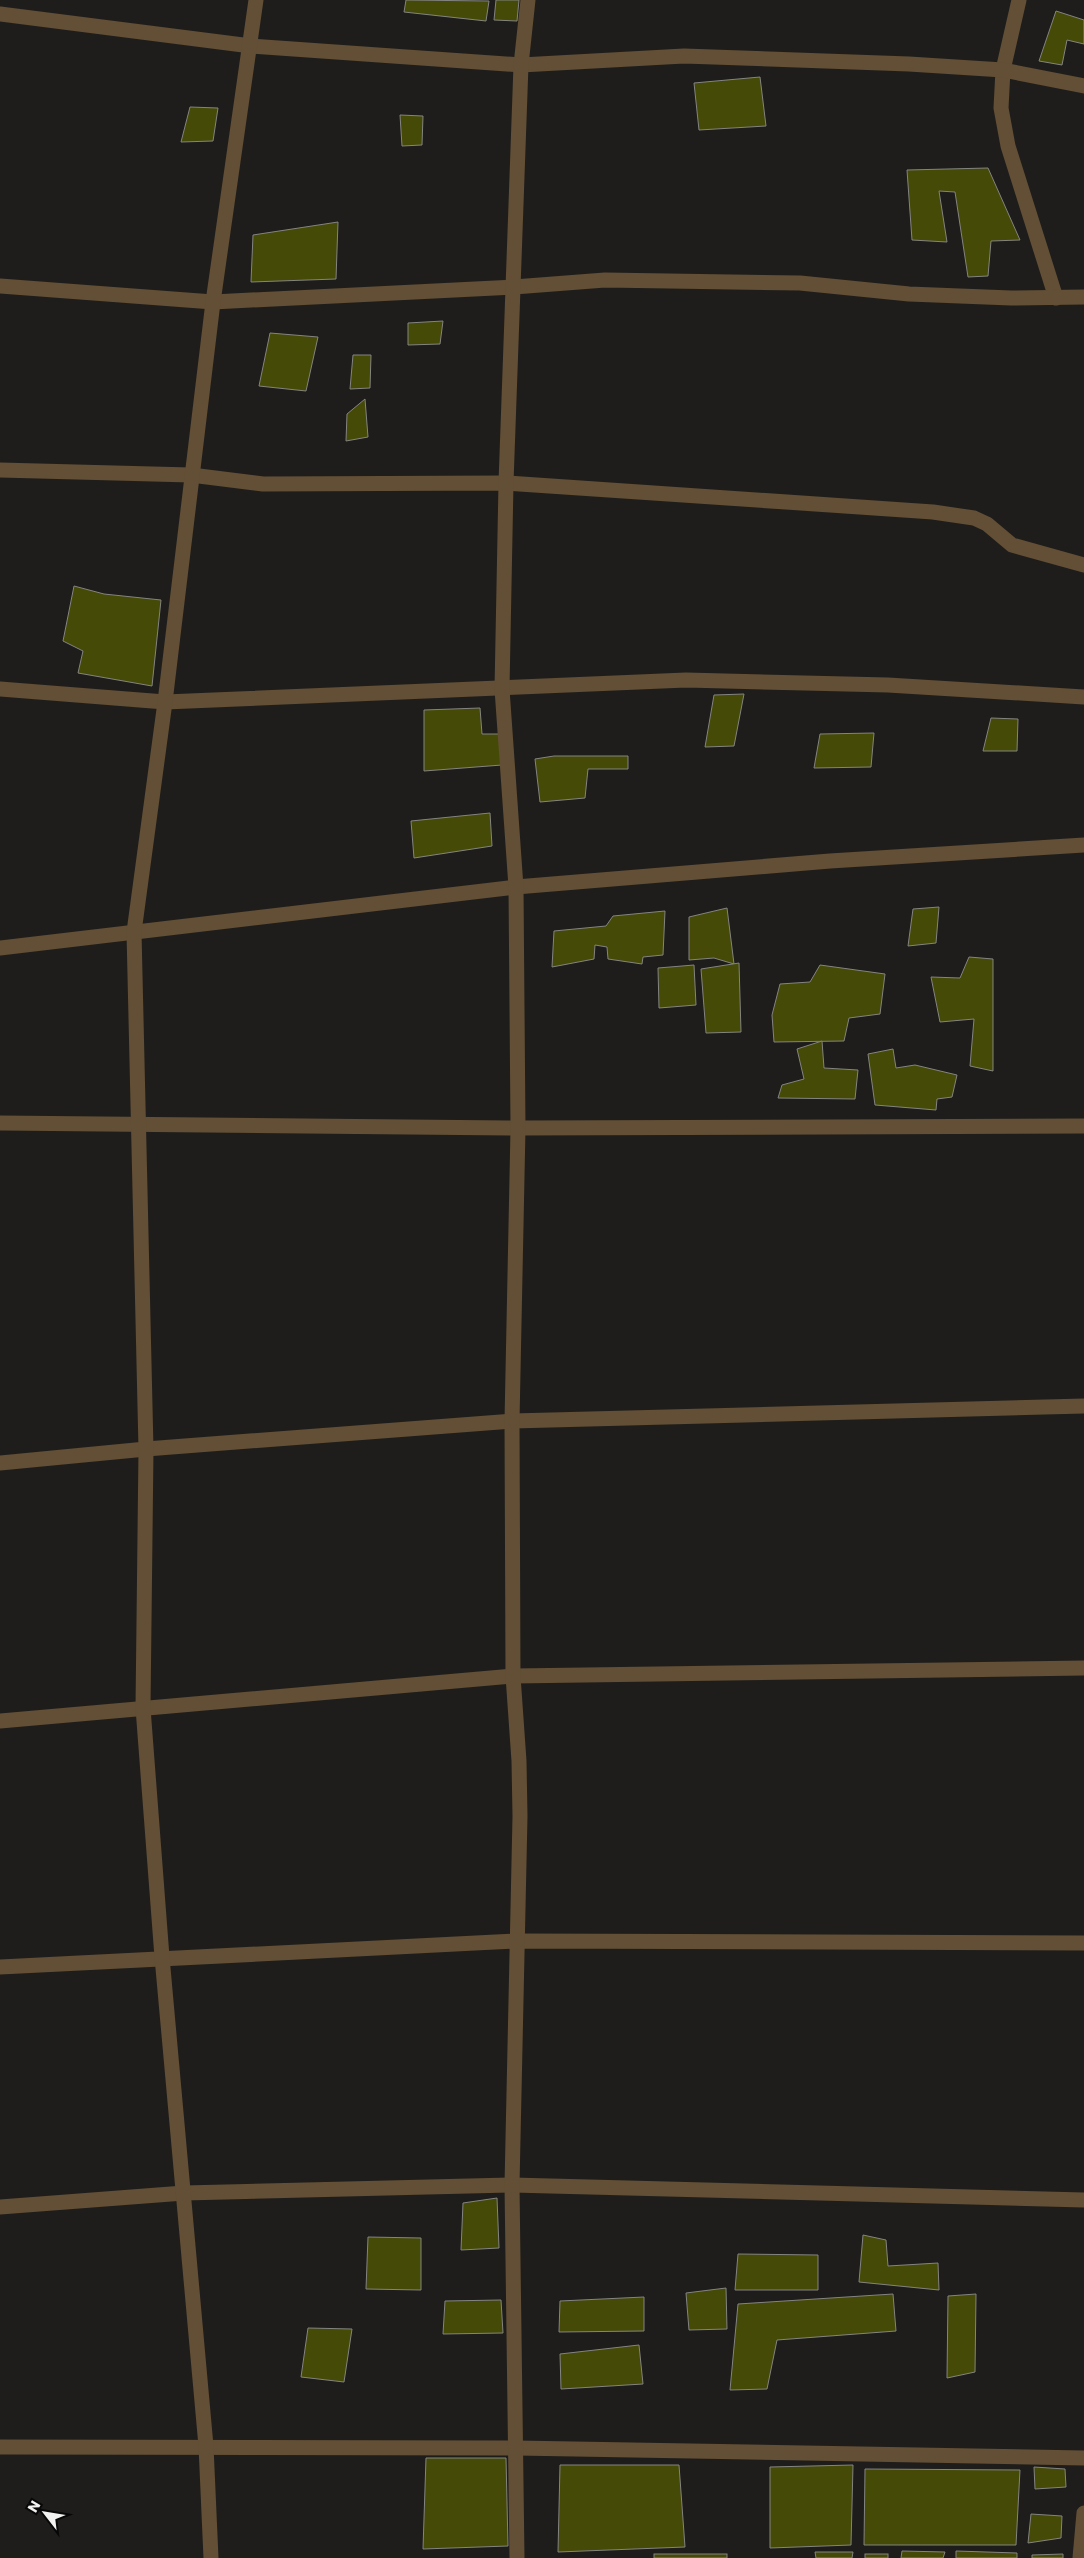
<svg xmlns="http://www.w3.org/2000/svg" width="1084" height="2558" viewBox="0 0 1084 2558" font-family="Poppins,sans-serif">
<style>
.building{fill:#454a07;stroke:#848481}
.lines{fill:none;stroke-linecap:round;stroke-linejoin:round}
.minor{stroke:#624f35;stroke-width:15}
</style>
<rect width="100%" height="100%" fill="#1e1d1b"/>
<g class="building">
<polygon points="406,0 489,1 486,21 404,12"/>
<polygon points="496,0 519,0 517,21 494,20"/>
<polygon points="1056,11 1084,20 1084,44 1067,40 1062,65 1039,61"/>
<polygon points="760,77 766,126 699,130 694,83"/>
<polygon points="190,107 218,108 213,141 181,142"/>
<polygon points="400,115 423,116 422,145 402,146"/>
<polygon points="988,168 1020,240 991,241 988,276 968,277 955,192 939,191 947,242 912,240 907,170"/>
<polygon points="338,222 336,279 251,282 253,235"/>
<polygon points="443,321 440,344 408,345 408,323"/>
<polygon points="270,333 318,337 306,391 259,386"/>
<polygon points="353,355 371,355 370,388 350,389"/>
<polygon points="365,399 368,437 346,441 347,414"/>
<polygon points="74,586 104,594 161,600 152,686 78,673 83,651 63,641"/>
<polygon points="744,694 734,746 705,747 714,695"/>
<polygon points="480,708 482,734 501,734 502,765 424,771 424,710"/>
<polygon points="991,718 1018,719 1017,751 983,751"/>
<polygon points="874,733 871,767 814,768 820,734"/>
<polygon points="554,756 628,756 628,769 588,769 585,798 540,802 535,759"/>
<polygon points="490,813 492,846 414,858 411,821"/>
<polygon points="939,907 936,943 908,946 913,909"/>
<polygon points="727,908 734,964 714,958 689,960 689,917"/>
<polygon points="665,911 663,955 643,957 642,964 608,959 607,947 595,945 594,959 552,967 554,931 606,926 613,916"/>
<polygon points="969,957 993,959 993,1071 970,1066 974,1019 940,1022 931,977 960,978"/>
<polygon points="739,963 741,1032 706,1033 701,969"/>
<polygon points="694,965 696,1005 659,1008 658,968"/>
<polygon points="820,965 885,974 880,1014 849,1018 844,1041 774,1042 772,1015 780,984 810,982"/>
<polygon points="822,1041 824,1068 858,1070 855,1099 778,1098 782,1085 804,1079 797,1049"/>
<polygon points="893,1049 896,1068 915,1065 957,1075 952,1097 937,1099 936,1110 875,1105 868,1054"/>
<polygon points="497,2198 499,2248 461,2250 463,2203"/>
<polygon points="863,2235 886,2240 888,2266 938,2263 939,2290 859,2282"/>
<polygon points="368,2237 421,2238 421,2290 366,2289"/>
<polygon points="738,2254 818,2255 818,2290 735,2290"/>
<polygon points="726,2288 727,2329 689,2330 686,2293"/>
<polygon points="893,2294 896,2331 777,2340 767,2389 730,2390 738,2304"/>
<polygon points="976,2294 975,2372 947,2378 948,2296"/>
<polygon points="644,2297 644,2331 559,2332 560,2301"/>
<polygon points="501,2300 503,2333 443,2334 445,2301"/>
<polygon points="308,2328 352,2329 344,2382 301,2377"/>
<polygon points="639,2345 643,2384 561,2389 560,2354"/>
<polygon points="426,2458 506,2458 508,2546 423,2549"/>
<polygon points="560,2465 679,2465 685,2547 558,2552"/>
<polygon points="853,2465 851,2545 770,2548 770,2467"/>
<polygon points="1034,2467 1065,2469 1066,2487 1035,2489"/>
<polygon points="865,2469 1020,2470 1016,2545 864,2545"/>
<polygon points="1031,2514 1062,2516 1061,2538 1028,2543"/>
<polygon points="902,2551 945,2552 943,2558 901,2558"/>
<polygon points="956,2551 1017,2553 1017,2558 956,2558"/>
<polygon points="815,2552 853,2552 852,2558 816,2558"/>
<rect x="654" y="2554" width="73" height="4"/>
<rect x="865" y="2554" width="23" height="4"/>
<polygon points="1063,2554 1063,2558 1032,2558 1032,2555"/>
</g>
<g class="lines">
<g class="minor">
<polyline points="1019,0 1003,70 1001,108 1008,146 1056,298"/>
<polyline points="0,14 251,46 521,65 684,56 909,64 1003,70 1084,86"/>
<polyline points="0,286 213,302 514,287 605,280 800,283 909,294 1011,298 1084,297"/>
<polyline points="0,470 191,475 263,484 506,483 933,512 974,518 987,524 1012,545 1084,565"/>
<polyline points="0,689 165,702 686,680 888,685 1084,697"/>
<polyline points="0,948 516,887 830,861 1084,845"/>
<polyline points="0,1123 518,1128 1084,1126"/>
<polyline points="0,1463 146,1449 512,1421 1084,1406"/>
<polyline points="0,1721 513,1676 1084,1668"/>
<polyline points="0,1967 517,1941 1084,1943"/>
<polyline points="0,2207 184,2193 512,2185 1084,2200"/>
<polyline points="0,2447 516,2448 1084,2458"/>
<polyline points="211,2558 206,2446 162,1957 143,1708 146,1449 134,932 165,702 213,302 256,0"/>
<polyline points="517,2558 512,2185 520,1816 519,1761 513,1676 512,1421 518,1128 516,887 502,689 506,483 521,65 528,0"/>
<polyline points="1080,2558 1084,2513"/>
</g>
</g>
<g transform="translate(45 2513) rotate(301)" stroke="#080707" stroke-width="4" paint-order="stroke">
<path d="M0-4L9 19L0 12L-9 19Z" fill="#f2f2f0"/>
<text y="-8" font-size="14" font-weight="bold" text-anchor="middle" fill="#f2f2f0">N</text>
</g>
</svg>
